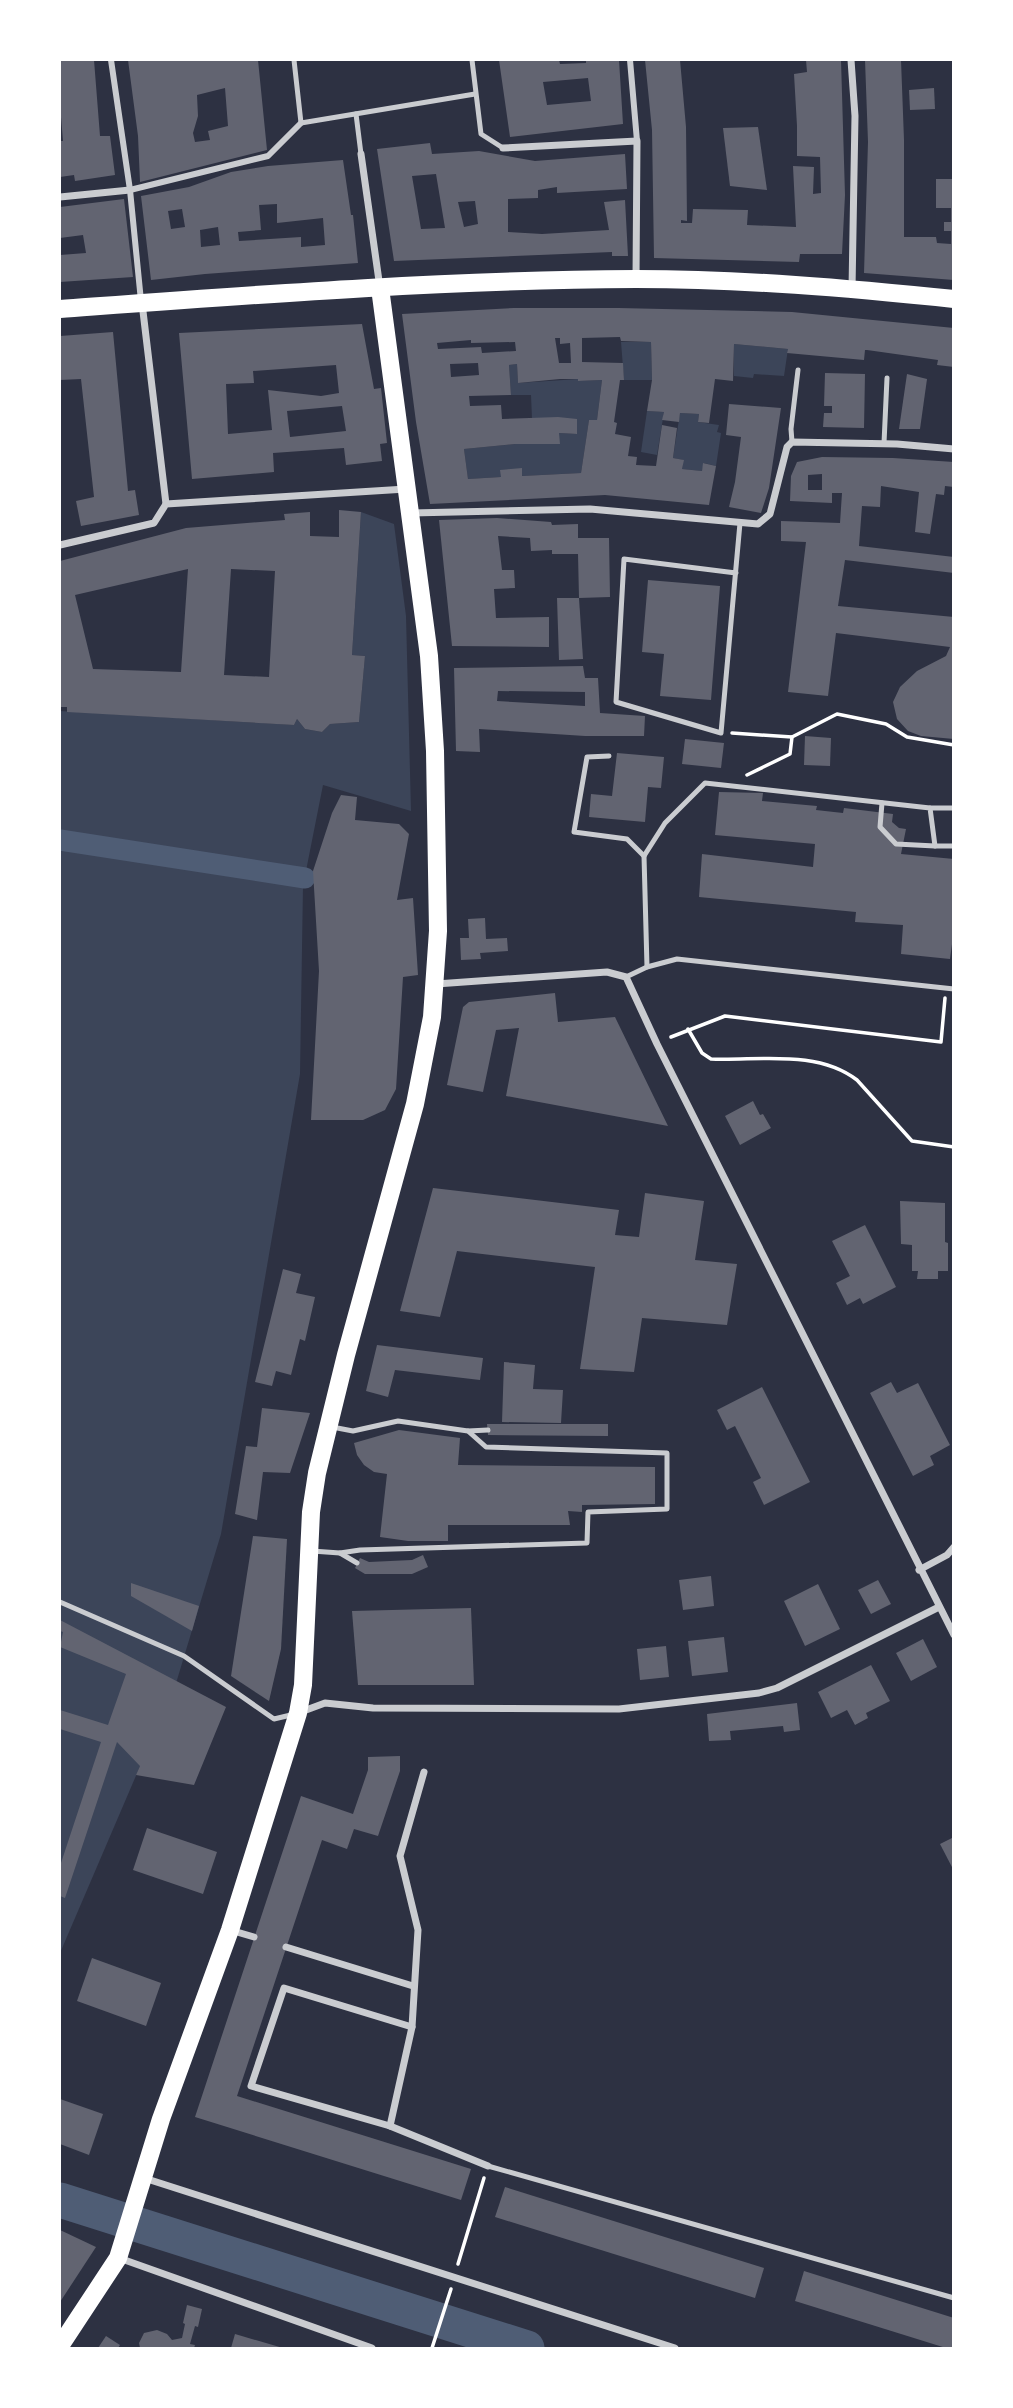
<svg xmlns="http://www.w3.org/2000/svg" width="1013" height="2408" viewBox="0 0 1013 2408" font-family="Commissioner,sans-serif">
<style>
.green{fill:#3c4559}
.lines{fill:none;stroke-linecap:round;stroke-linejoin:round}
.canal{stroke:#4f5d75;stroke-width:21}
.river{stroke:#4f5d75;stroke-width:35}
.building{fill:#626471;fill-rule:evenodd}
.path{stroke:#fff;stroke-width:3.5}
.service{stroke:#caccd0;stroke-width:5}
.pedestrian{stroke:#caccd0;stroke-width:6}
.minor{stroke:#caccd0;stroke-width:7}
.primary{stroke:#fff;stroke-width:18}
</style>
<rect width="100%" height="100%" fill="#2d3142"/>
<g class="green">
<polygon points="621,342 651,342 652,380 624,380"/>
<polygon points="734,344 788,349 784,376 754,374 753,378 734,376"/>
<polygon points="517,364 518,383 578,379 579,381 602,380 597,420 589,420 581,473 522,476 521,469 501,470 501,477 468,479 464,449 515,444 559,433 576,434 576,419 532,419 531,395 511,395 509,365"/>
<polygon points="647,411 664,412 657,455 641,452"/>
<polygon points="680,413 699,414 698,422 719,425 717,432 721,433 716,466 704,463 702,471 682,469 683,460 673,458"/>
<polygon points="361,512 394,524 406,616 411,811 323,785 303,886 300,1074 221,1534 177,1680 60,1953 60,711 294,725 297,719 305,729 322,732 330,724 359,722 365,656 352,655"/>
</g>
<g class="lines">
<polyline class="canal" points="60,840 305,878"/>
<polyline class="river" points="60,2200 527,2348"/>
</g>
<g class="building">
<polygon points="60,60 94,60 100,136 110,136 115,175 75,181 74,175 60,177 60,141 63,141 60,105"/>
<path d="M128,60h130l9,90 -127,32 -2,-46zM225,88l3,38 -20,5 2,9 -15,2 -2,-9 5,-17 -1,-21z"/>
<path d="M499,60h60l1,4 26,-1v-3h33l4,64 -113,13zM588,78l3,23 -44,4 -4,-23z"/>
<polygon points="645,60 680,60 686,127 687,221 681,220 681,223 692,223 693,209 748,210 747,225 796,227 793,166 814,167 813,194 821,193 820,157 797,156 797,126 794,74 807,72 806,60 841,60 845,195 842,254 800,254 799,262 654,258 652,130"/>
<polygon points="865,60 901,60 904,140 904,237 936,237 937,243 951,244 951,231 944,231 944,222 951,222 951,208 936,208 936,179 954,179 954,280 864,273 868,142"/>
<polygon points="934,88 935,109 910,110 909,90"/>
<polygon points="758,127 767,190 730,186 723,128"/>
<path d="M430,143l2,11 47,-3 56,10 90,-7 2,35 -70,4v-6l-19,3v8l-30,1v33l34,2 67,-4 -5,-28 21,-2 3,56h-16v-4l-218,9 -17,-112zM436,174l9,54 -24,1 -9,-53zM475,201l3,23 -14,3 -6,-25z"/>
<path d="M343,160l8,55h2l5,48 -153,11 -54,6 -10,-84 48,-9 42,-15 37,-6zM277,204v19l46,-5 2,27 -24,2v-10l-62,4 -1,-9 23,-2 -2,-25zM182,209l3,18 -14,2 -3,-18zM218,227l2,18 -19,2 -1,-17z"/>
<polygon points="124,199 133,277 60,282 60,255 86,253 83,235 60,238 60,207"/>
<path d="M514,308h104l174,4 162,16v39l-17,-2 1,-5 -71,-10h-2l-1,10 -77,-7 1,-4 -54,-5 -1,37 -18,-2 -6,44 -11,-1 1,-8 -19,-1 -1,9 -17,-2 2,-8 -17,-1 5,-31 -1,-38 -30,-1 -1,-4 -38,1v24l41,1 1,17h-4l-6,42 3,1 -2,11 16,3 -3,19 9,1 -1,8 20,1 6,-41 15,3 -4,30 11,2 -2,9 20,2 1,-8 13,3 -7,39 -104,-10 -175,9 -14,-82 -14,-108zM555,338h5v6l10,-1 1,20h-12zM471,340v3l44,-1 1,9 -34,2 -1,-6 -43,2 -1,-6zM478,363l1,12 -28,2 -1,-13zM517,364l1,19 42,-4h18v2l24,-1 -5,40h-8l-8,53 -59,3v-8l-22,2 1,7 -33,2 -4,-30 51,-5h45l-1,-11 18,1v-15l-19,-2 -56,2 -1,-14 -31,1 -1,-10 42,-1 -2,-30z"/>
<path d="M362,324l12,65 7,-1 6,55 -7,1 2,17 -36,4 -2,-17 -71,5 1,19 -82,7 -13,-146zM336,365l3,28 -18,3 -53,-6 4,40 -44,4 -2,-50 28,-1 -1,-12zM342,406l4,25 -56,6 -3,-26z"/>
<polygon points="113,332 128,491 135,490 139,515 81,526 76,501 94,497 81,379 60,380 60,336"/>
<polygon points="825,373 865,374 864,428 823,427 824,413 832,413 832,406 824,406"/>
<polygon points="907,374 927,379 920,429 899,429"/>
<polygon points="729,404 781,408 769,488 761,513 729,507 735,482 741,437 726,435"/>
<path d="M822,457l71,1 61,4v25l-9,-1 -1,9 -8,-1 -6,40 -15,-2 4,-40 -38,-6 -1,21 -18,-1 -3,40 95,11v16l-109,-13 -7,46 116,11v122l-33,-3 -13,-5 -11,-12 -4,-17 7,-15 17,-16 29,-15 4,-9 -114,-14 -8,63 -40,-4 18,-150 -25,-1v-20l59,2 2,-30h-10v10l-42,-2 1,-25 6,-14zM822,474v16h-14v-15z"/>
<path d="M339,510l22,2 -9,143 13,1 -6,66 -29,2 -8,8 -17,-3 -8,-10 -3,6 -227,-13v-5h-6l-1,-146 126,-33 99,-8 -1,-6 26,-2v24l29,1zM188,569l-7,103 -88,-3 -18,-74zM231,569l44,2 -6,106 -45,-2z"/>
<polygon points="497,518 551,522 552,525 578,524 578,538 609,538 610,597 579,598 578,554 552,554 552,550 531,551 530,538 498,536 502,570 514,570 515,588 494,589 496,618 549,617 549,647 452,646 439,520"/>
<polygon points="648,580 720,586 711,700 660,696 664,654 642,652"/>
<polygon points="557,598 579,598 583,659 559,660"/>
<path d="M583,666l2,12h13l2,35 45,3 -1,20h-59l-106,-7 1,23 -24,-1 -2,-83zM498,691l87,1v14l-88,-5z"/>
<polygon points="805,736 831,738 830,766 804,765"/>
<polygon points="685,739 724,743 721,768 682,764"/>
<polygon points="617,753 664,757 661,788 648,787 645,822 589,817 591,794 612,796"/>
<polygon points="719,792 763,793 762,801 817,806 816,810 843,813 844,808 893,814 892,822 899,828 906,829 901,854 954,859 954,929 950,959 901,954 903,925 855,922 856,912 699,897 702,854 813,867 815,844 715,835"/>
<polygon points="341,795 357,797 355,820 399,824 409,834 397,900 413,898 418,975 403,977 396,1089 385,1110 363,1120 311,1120 319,971 313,871 332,813"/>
<polygon points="485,918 486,939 507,938 508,951 480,953 481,959 461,960 460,938 469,938 468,919"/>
<polygon points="555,993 558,1022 615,1017 668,1126 506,1096 519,1028 496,1030 483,1092 447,1085 463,1007 469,1002"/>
<polygon points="753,1101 760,1115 763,1114 771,1128 740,1145 725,1116"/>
<polygon points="433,1188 619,1210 615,1235 639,1237 645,1193 704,1201 695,1260 737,1264 727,1325 642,1318 634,1372 580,1369 595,1267 457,1251 440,1317 400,1311"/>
<polygon points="900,1201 945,1203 945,1242 948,1243 948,1271 938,1271 938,1279 917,1279 918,1271 912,1271 912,1245 901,1244"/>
<polygon points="865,1225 896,1287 863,1304 860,1298 847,1305 836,1283 850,1276 832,1241"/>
<polygon points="283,1269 301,1274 296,1293 315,1297 305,1341 300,1339 291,1375 276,1371 272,1386 255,1382"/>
<polygon points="377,1345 483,1358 480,1380 395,1370 388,1397 366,1391"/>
<polygon points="504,1362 535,1365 533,1389 563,1390 561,1423 502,1422"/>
<polygon points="891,1382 897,1393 918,1383 950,1445 930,1456 934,1465 913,1476 870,1393"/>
<polygon points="762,1387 810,1482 764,1505 753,1482 761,1478 735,1426 727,1430 717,1410"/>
<polygon points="262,1408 310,1413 290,1473 263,1472 257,1520 235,1514 246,1446 257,1447"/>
<polygon points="487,1424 608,1424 608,1436 488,1435"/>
<polygon points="399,1430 460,1438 458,1465 655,1467 655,1504 582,1505 582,1512 568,1511 570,1525 448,1525 448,1541 408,1541 380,1537 387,1474 374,1472 364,1465 357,1455 354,1443"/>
<polygon points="253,1536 287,1539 281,1649 269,1701 231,1676"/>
<polygon points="423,1555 428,1567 412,1574 365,1574 355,1568 360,1558 369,1562 412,1560"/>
<polygon points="711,1576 714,1606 683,1610 679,1580"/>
<polygon points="878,1580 891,1604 871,1614 858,1590"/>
<polygon points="131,1583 199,1606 192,1631 131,1596"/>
<polygon points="818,1584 840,1629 805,1646 784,1601"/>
<polygon points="471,1608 474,1685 358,1685 352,1611"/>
<polygon points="60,1620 226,1707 194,1785 136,1775 140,1766 117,1742 65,1898 60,1896 60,1866 101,1742 60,1729 60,1710 108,1725 126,1674 60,1647 63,1632 60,1631"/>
<polygon points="724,1637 728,1672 692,1676 688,1641"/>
<polygon points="923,1639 937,1667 911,1681 896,1653"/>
<polygon points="666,1646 669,1677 640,1680 637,1649"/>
<polygon points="871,1665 890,1701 866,1713 868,1718 855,1725 847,1710 831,1718 818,1692"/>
<polygon points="797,1703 800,1730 784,1732 783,1726 730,1731 731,1740 709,1741 707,1714"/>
<polygon points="400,1756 400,1771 378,1836 354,1829 347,1849 322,1840 237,2096 471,2169 461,2200 195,2117 301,1796 353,1814 368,1770 368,1757"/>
<polygon points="147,1828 217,1852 203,1894 133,1870"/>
<polygon points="954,1837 954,1871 940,1844"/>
<polygon points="92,1958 161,1983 146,2026 77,2001"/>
<polygon points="60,2099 103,2114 89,2155 60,2144"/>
<polygon points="505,2187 764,2268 755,2298 495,2217"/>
<polygon points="60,2230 96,2247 60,2302"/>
<polygon points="804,2271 954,2318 954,2348 946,2348 795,2301"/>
<polygon points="187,2305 202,2309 198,2327 195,2326 190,2344 195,2345 194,2348 140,2348 139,2343 144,2333 157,2330 167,2334 172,2340 182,2338 185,2324 183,2323"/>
<polygon points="235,2334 283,2348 231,2348"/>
<polygon points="106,2336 120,2345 118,2348 98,2348"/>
</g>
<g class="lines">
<g class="path">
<polyline points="732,733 792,737 837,714 886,724 907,737 954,745"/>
<polyline points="747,775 790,754 792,737"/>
<path d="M688,1029l14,24 9,6c47,2 106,-10 146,21l55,61 42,6"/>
<polyline points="671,1037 725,1016 941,1042 945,998"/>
<polyline points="458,2264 484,2178"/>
<polyline points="432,2348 451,2289"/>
</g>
<g class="service">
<polyline points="294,60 301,123 475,94"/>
<polyline points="472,60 481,134 503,148"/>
<polyline points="356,114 361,154"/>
<polyline points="792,442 791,429 798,370"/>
<polyline points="884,443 887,378"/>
<polyline points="736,573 624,559 616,702 721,733 740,523"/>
<polyline points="609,756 587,757 574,832 627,839 644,856"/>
<polyline points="882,803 880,827 896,844 935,846"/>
<polyline points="930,808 954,808"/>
<polyline points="647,967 644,856 665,823 705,783 930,808 935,846 954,846"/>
<polyline points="626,977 647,967 677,959 954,989"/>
<polyline points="468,1431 488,1430"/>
<polyline points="312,1551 340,1553 360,1550 587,1543 588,1512 667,1509 667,1453 486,1447 468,1431 398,1421 353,1431 332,1427"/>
<polyline points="340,1553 357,1563"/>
<polyline points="60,1602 184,1656 274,1719 295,1714"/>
<polyline points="488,2166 954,2298"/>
</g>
<g class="pedestrian">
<polyline points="111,60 130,190 141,301"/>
<polyline points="630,60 637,141"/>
<polyline points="130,190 268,156 301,123"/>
</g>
<g class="minor">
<polyline points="851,60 855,116 852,289"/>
<polyline points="503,148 637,141 636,279"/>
<polyline points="361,154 380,288"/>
<polyline points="60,197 130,190"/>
<polyline points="142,303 166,504"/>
<polyline points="411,513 590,509 758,524 770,514 787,447 792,442 897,444 954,449"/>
<polyline points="60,545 154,523 166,504 406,489"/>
<polyline points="436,984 607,972 626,977 657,1044 954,1635"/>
<polyline points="919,1570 947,1555 954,1547"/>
<polyline points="298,1713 325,1703 373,1708 619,1709 759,1693 777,1688 939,1607"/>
<polyline points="230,1930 254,1937"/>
<polyline points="286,1947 413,1986"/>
<polyline points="412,2027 284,1988 251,2086 390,2126 488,2166"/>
<polyline points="390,2126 412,2027 418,1930 400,1856 424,1772"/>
<polyline points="144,2178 675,2348"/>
<polyline points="119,2258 372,2348"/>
</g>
<g class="primary">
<path d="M60,309c191,-14 384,-29 576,-30 107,0 212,9 318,20"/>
<polyline points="60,2346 118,2258 161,2119 230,1930 298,1713 303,1685 311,1512 317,1473 346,1355 415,1104 432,1017 438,931 435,751 429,656 380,288"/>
</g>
</g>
<rect width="1013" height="2408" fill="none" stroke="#ffffff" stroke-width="122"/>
</svg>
